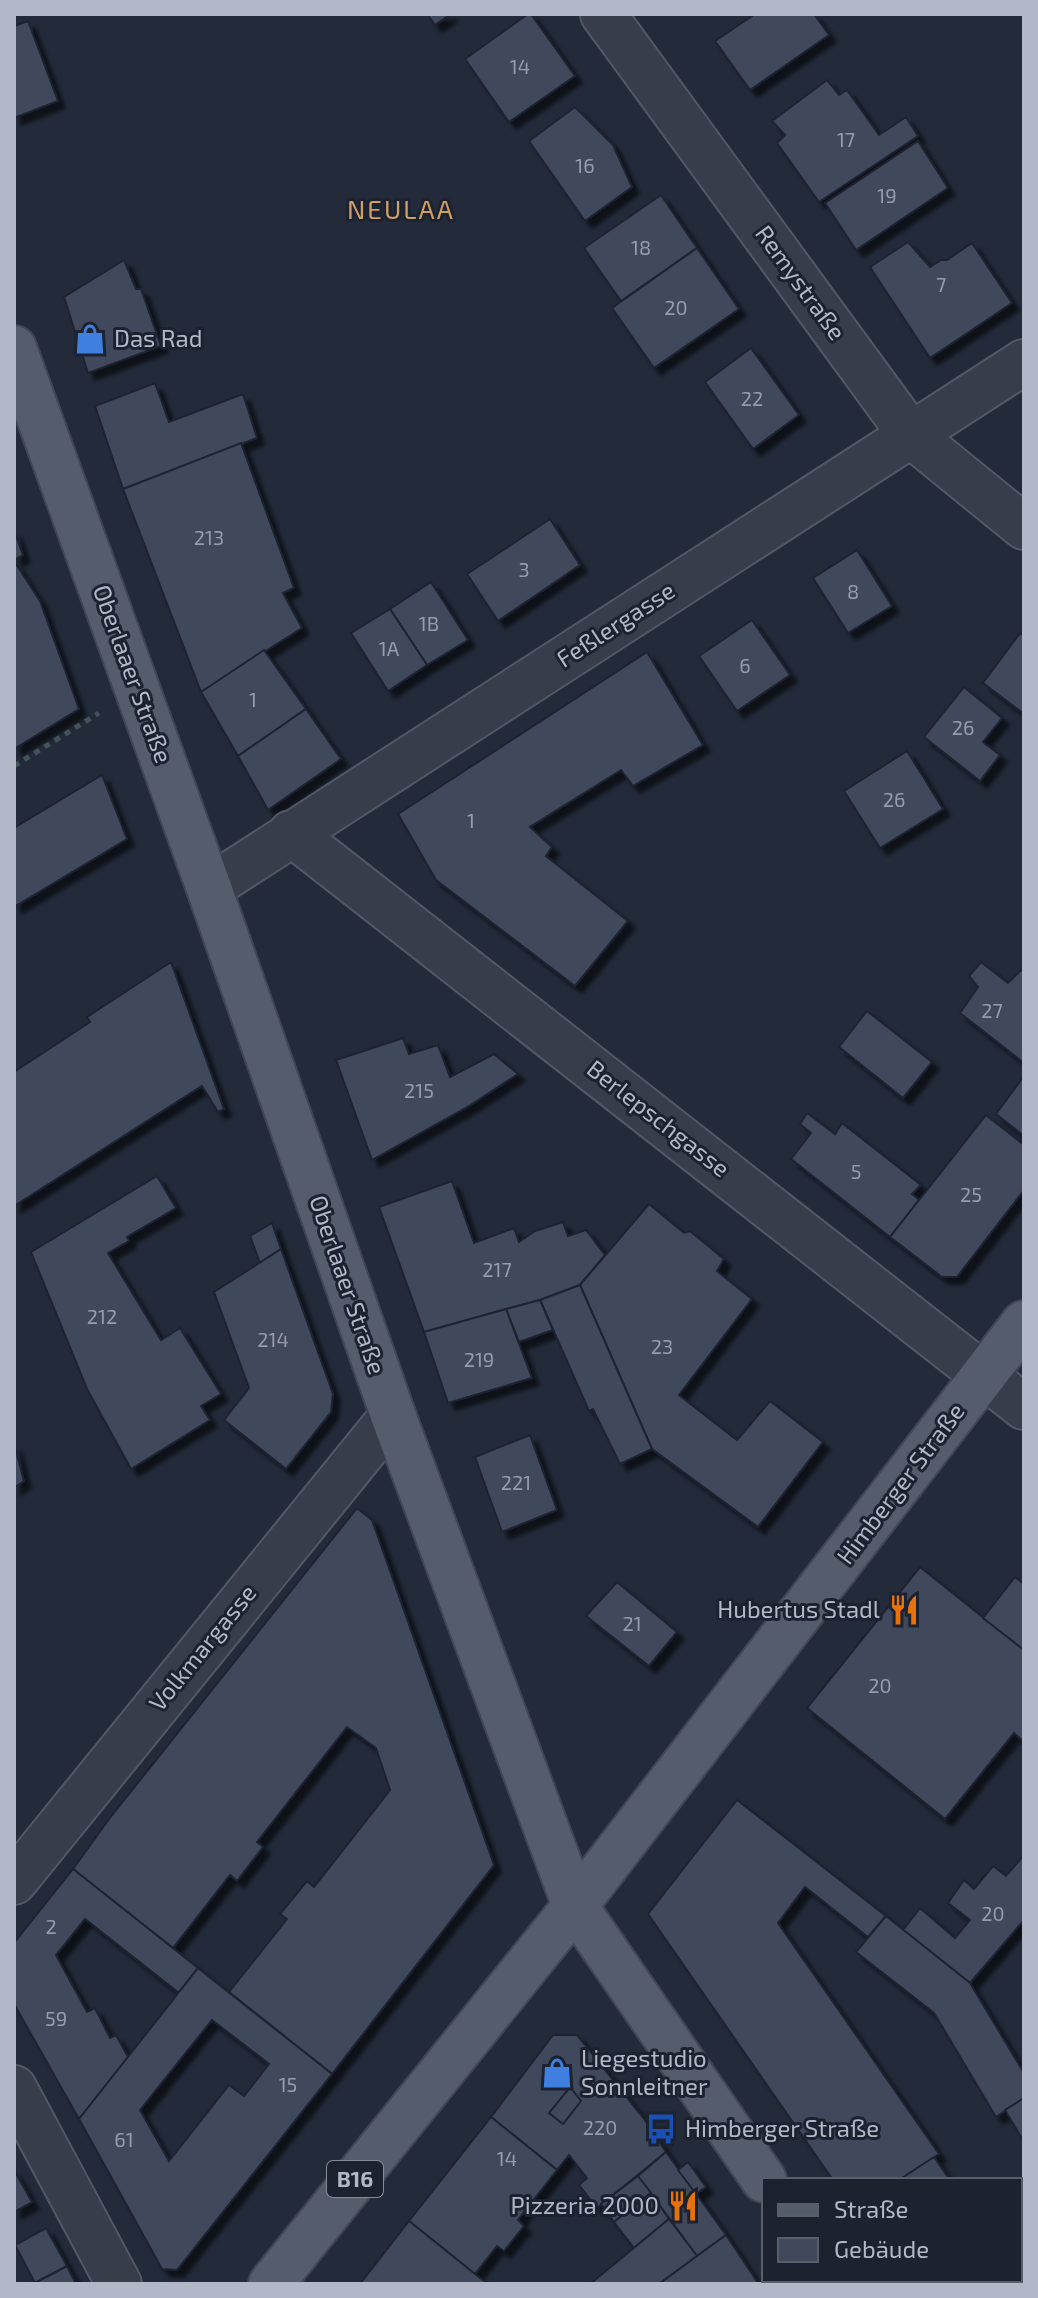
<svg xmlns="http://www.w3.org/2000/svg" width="1038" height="2298" viewBox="0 0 1038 2298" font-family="'Exo 2',sans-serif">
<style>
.building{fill:#40485b;stroke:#1e2432;stroke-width:2;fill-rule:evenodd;filter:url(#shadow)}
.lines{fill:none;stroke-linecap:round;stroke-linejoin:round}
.minor-casing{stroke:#525866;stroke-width:48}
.major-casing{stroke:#404654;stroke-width:48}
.path{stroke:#435459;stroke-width:5;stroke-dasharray:6 6;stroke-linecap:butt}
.minor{stroke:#373d4b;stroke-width:44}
.major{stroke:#555c6b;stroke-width:44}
.labels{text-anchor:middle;stroke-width:6;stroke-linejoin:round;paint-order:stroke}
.number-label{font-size:20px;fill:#969cac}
.shield{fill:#1c2230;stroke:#858b9a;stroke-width:2}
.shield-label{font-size:22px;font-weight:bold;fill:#b2b8c7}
.street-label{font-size:24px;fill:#b2b8c7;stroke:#1c2230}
.poi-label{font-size:24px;fill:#b2b8c7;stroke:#1c2230;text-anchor:start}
.neighbourhood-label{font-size:26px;letter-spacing:2px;fill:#d09f64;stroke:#1c2230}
</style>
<defs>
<filter id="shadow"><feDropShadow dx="7" dy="7" stdDeviation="2" flood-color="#0009"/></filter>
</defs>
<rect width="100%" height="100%" fill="#232b3b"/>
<g class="building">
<polygon points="427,14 451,14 435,25"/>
<polygon points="528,14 531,14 575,76 509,122 465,59"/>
<polygon points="755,14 814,14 829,35 750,90 715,41"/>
<polygon points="28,21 58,101 14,118 14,26"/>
<polygon points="827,80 839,95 847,90 879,135 906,117 918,136 819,202 777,143 785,135 772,121"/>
<polygon points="575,107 613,145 632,187 585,221 529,141"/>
<polygon points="918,141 948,188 856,250 825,203"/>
<polygon points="661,195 697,248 621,301 584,248"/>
<polygon points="908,242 930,267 941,260 947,260 972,243 1012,303 930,358 870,267"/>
<polygon points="697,248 739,309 654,368 612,308"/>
<polygon points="124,260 136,289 141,289 161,346 88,373 64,297"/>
<polygon points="751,348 799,415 753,449 705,382"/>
<polygon points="155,383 169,422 243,394 257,438 123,489 95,406"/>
<polygon points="241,443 294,588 283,593 302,628 201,692 123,489"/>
<polygon points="550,519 580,565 498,621 467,574"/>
<polygon points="14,530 23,555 14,560"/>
<polygon points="857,550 892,606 848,633 813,578"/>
<polygon points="16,564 40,601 79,709 14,749 14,565"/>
<polygon points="431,582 468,640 427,665 390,609"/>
<polygon points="390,609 427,665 388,691 351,633"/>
<polygon points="752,620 790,675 737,711 699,656"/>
<polygon points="1020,633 1024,636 1024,714 983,683"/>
<polygon points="264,650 306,709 238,756 201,692"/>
<polygon points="647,652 703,745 633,786 621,770 530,827 552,847 546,856 628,921 575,986 436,880 398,814"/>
<polygon points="964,687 1002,718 983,742 1000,755 980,781 924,737"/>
<polygon points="306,709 341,759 268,810 238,756"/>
<polygon points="907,751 943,809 880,848 844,791"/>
<polygon points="102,775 127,839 14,907 14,828"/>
<polygon points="171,962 224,1109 218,1112 202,1086 14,1206 14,1072 90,1022 87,1017"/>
<polygon points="981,962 1008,983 1021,970 1024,972 1024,1063 960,1013 978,987 969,976"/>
<polygon points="867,1011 932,1062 903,1098 839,1047"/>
<polygon points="403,1038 409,1054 438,1045 450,1077 494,1054 518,1074 469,1106 372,1160 336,1060"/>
<polygon points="1024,1076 1024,1136 996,1114"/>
<polygon points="807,1113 835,1134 842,1123 921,1185 912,1194 919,1200 890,1237 791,1159 811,1133 800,1124"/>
<polygon points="986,1115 1024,1145 1024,1190 957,1277 942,1277 890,1237"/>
<polygon points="157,1176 176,1208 127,1237 129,1241 108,1253 161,1340 180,1328 221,1394 201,1406 210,1420 131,1469 87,1389 31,1252"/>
<polygon points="452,1181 474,1243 514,1228 519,1242 535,1231 563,1222 568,1236 586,1230 605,1255 580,1285 540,1300 424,1332 379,1207"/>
<polygon points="649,1204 684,1233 690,1231 724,1259 717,1271 752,1299 679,1395 737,1440 770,1401 823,1442 758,1527 652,1449 580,1285"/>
<polygon points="272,1223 281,1249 260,1263 250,1236"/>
<polygon points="281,1249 333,1394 331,1412 286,1469 224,1420 249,1388 214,1292"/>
<polygon points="580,1285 652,1449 620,1464 593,1409 589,1411 540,1300"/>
<polygon points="540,1300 553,1330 519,1342 506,1309"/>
<polygon points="506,1309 532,1378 448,1403 424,1332"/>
<polygon points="530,1435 557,1510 502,1532 475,1457"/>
<polygon points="14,1443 24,1481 14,1488"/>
<polygon points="357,1508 372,1520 494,1865 332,2074 229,1992 287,1919 280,1914 307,1881 314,1887 390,1790 376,1748 347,1727 257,1842 263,1847 237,1881 230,1875 173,1948 73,1869 109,1819"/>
<polygon points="920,1567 1024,1650 1024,1742 1014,1733 945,1819 807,1708"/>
<polygon points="1015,1577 1024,1584 1024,1650 983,1618"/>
<polygon points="617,1582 677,1632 649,1666 586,1616"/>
<polygon points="737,1800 886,1916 868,1937 805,1887 778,1923 939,2154 899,2180 833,2180 648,1914"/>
<polygon points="1024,1855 1024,1920 970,1983 903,1930 920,1908 955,1938 970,1920 948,1903 964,1880 974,1889 993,1866 1006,1876"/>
<polygon points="73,1869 198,1968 179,1993 85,1919 56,1955 87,2012 95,2008 110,2038 116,2035 128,2057 79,2119 14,2004 14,1943"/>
<polygon points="886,1916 970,1983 1024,2073 1024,2098 996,2117 934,2013 856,1952"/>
<path d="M198,1968l134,106 -155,196 -15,-1 -83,-150zM212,2020l57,44 -25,32 -15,-11 -60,76 -29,-51z"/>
<polygon points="553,2035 577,2035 644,2119 666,2152 597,2208 579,2185 587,2178 569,2155 557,2170 491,2117"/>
<polygon points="570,2087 581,2101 563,2124 549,2113"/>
<polygon points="1024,2098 1024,2142 1005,2110"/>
<polygon points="491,2117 557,2170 518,2220 524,2226 504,2251 497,2246 475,2274 409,2221"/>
<polygon points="666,2152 726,2235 697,2256 638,2176"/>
<polygon points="934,2157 950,2180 899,2180"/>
<polygon points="688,2162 706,2187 696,2194 678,2170"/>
<polygon points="14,2170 32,2202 14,2212"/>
<polygon points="638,2176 651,2193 614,2222 601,2204"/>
<polygon points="651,2193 669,2219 634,2248 614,2222"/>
<polygon points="669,2219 697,2256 659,2284 590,2284"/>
<polygon points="409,2221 475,2274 488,2284 360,2284"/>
<polygon points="46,2228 67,2266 35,2283 15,2245"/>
<polygon points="726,2235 758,2283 659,2284 697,2256"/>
<polygon points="67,2266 76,2284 33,2284 35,2283"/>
<polygon points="904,2280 952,2280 945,2284 912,2284"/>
</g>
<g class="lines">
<g class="minor-casing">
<g id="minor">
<polyline points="603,14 911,435 1024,527"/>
<polyline points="291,833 1024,1407"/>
<polyline points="209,888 1024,362"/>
<polyline points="14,1882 393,1415"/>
<polyline points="14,2088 119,2284"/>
<polyline points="1011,2284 1018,2280"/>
</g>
</g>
<g class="major-casing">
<g id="major">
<polyline points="14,348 209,888 393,1415 575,1906 764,2180"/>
<polyline points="834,2280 836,2284"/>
<polyline points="271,2284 575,1906 1024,1323"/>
</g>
</g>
<polyline class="path" points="14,766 99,713"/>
<use href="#minor" class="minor"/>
<use href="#major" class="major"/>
</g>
<defs>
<g id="shop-bare" transform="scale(2.4)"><path d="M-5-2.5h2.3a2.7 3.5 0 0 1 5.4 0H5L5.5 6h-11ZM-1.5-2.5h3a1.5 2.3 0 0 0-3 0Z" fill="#3f7fe0" stroke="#1c2230" stroke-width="2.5" paint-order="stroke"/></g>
<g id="restaurant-bare" transform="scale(2.4)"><path d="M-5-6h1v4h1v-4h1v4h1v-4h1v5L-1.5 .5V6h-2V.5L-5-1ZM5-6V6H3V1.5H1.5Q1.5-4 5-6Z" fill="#e8710a" stroke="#1c2230" stroke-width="2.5" paint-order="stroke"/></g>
<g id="bus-bare" transform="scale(2.4)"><path d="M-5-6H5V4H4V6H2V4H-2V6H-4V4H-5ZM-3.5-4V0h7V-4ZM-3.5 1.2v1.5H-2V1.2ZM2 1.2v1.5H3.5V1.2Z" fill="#1a4fb4" stroke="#1c2230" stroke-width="2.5" paint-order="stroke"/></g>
</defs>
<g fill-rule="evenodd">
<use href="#shop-bare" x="90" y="339"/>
<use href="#restaurant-bare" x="904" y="1610"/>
<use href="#shop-bare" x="557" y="2073"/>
<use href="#bus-bare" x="661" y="2129"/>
<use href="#restaurant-bare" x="683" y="2206"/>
</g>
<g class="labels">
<g class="number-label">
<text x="520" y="74">14</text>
<text x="846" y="147">17</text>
<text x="585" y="173">16</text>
<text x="887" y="203">19</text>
<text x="641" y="255">18</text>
<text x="941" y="292">7</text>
<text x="676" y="315">20</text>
<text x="752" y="406">22</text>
<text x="209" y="545">213</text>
<text x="524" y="577">3</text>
<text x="853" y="599">8</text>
<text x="429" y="631">1B</text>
<text x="389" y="656">1A</text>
<text x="745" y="673">6</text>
<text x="253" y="707">1</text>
<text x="963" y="735">26</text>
<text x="894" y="807">26</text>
<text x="471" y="828">1</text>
<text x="992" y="1018">27</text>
<text x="419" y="1098">215</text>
<text x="856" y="1179">5</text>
<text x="971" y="1202">25</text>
<text x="497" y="1277">217</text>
<text x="102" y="1324">212</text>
<text x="273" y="1347">214</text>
<text x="662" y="1354">23</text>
<text x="479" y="1367">219</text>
<text x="516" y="1490">221</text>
<text x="632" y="1631">21</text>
<text x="880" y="1693">20</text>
<text x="993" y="1921">20</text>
<text x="51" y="1934">2</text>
<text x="56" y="2026">59</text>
<text x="288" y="2092">15</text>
<text x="600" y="2135">220</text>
<text x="124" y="2147">61</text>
<text x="507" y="2166">14</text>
</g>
<rect class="shield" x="327" y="2161" width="56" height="36" rx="6"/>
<g class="shield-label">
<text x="355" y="2187">B16</text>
</g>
<g class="street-label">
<text transform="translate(800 283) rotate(54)" y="8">Remystraße</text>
<text transform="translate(616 625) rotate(-33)" y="8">Feßlergasse</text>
<text transform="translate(132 674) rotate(70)" y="8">Oberlaaer Straße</text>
<text transform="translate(658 1119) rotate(38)" y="8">Berlepschgasse</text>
<text transform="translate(347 1285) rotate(71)" y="8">Oberlaaer Straße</text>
<text transform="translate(901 1484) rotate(-53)" y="8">Himberger Straße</text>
<text transform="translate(203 1648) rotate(-51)" y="8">Volkmargasse</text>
</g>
<g class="poi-label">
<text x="114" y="347">Das Rad</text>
<text x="880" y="1618" text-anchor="end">Hubertus Stadl</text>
<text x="581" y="2067">Liegestudio<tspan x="581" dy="28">Sonnleitner</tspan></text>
<text x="685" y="2137">Himberger Straße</text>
<text x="659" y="2214" text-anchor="end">Pizzeria 2000</text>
</g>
<g class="neighbourhood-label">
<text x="401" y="219">NEULAA</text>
</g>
</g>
<rect width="1038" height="2298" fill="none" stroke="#b2b8c7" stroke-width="32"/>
<rect x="762" y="2178" width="260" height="104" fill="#1c2230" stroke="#585e6c" stroke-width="2"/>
<rect x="778" y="2204" width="40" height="12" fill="#555c6b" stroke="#585e6c" stroke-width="2"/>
<text x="834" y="2218" font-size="24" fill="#b2b8c7">Straße</text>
<rect x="778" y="2238" width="40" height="24" fill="#40485b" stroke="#585e6c" stroke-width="2"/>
<text x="834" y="2258" font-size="24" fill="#b2b8c7">Gebäude</text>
</svg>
